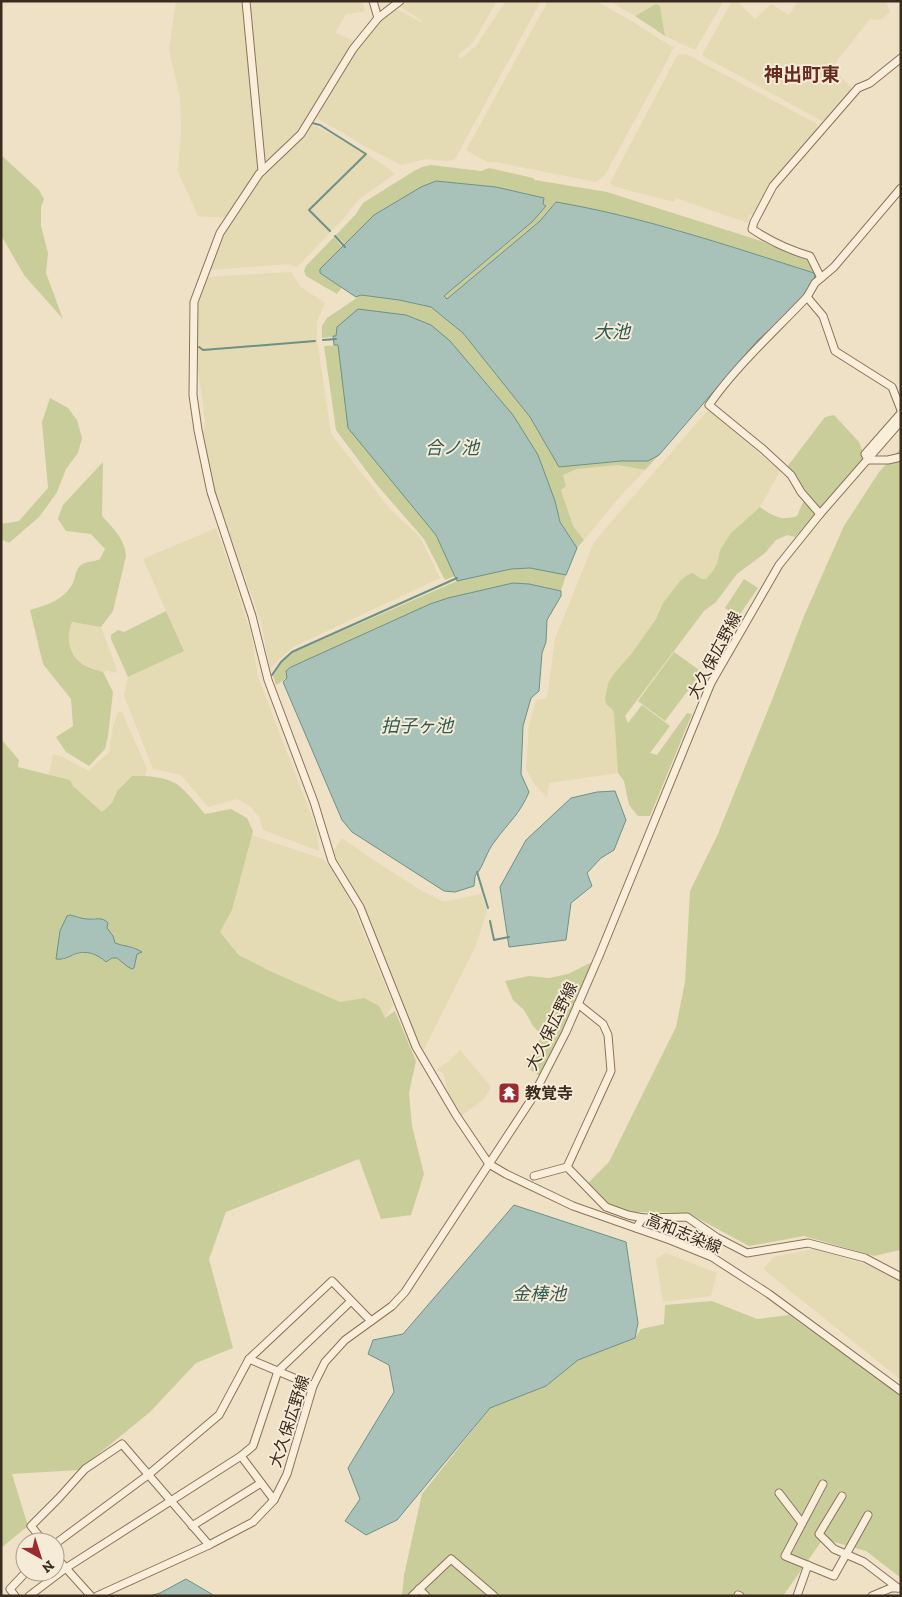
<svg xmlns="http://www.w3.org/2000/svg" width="902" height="1597" viewBox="0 0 902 1597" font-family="'Zilla Slab','Noto Sans JP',serif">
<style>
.farmland{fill:#e4dab4}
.green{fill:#c9cd9a;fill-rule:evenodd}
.water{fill:#a8c2b9;stroke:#6e9187}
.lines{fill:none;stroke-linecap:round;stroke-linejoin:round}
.stream{stroke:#6e9187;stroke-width:2}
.minor-casing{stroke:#8a725c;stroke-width:9}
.minor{stroke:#f9eeda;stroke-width:7}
.labels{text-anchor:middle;stroke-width:4;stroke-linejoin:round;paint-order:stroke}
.street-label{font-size:16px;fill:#3a2b1f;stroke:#f6ebd6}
.poi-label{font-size:16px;font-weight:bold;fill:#3a2b1f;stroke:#f6ebd6;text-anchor:start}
.water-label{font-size:18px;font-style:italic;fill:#2f5a55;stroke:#f6ebd6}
.quarter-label{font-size:19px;font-weight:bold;fill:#672b1f;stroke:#f6ebd6}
</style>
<rect width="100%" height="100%" fill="#efe1c6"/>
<g class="farmland">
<polygon points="176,1 362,1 365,11 346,14 336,31 336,33 356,42 312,109 299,132 262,171 227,218 198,216 178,172 181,130 180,98 169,50"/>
<polygon points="407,1 497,1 473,42 458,55 460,59 475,47 506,1 541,1 455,159 450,161 426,159 401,165 364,146 340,131 314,117 340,71 373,26 397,9 421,22 423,21 400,7"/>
<polygon points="548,1 596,1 633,22 674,48 605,175 596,182 496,162 487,162 466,150"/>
<polygon points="609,1 724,1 695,50 665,36 660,6 657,4 635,16"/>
<polygon points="732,1 737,1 755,19 771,4 789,15 798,1 886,1 890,12 880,20 870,19 832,67 853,90 827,120 822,121 703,56 703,53"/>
<polygon points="678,54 686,54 817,124 818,129 771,183 756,216 749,214 748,223 676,198 674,202 612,186 610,183"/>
<polygon points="311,124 344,140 384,165 395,174 359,199 344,218 297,267 289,264 209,270 224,234 262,176 303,138"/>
<polygon points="291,272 301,287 325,303 317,322 317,339 331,434 390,509 420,537 440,578 293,647 270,668 261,622 214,491 203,432 205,421 198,369 194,304 208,277"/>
<polygon points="708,410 780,471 760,507 731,533 720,550 717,564 712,572 706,579 701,579 663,603 656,619 632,653 613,675 606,704 613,710 614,715 618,773 549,783 547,797 534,784 526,769 529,725 536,700 547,698 555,639 594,542"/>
<polygon points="618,465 645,470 621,495 584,540 573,526 561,489 566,486 563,475 577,469"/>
<polygon points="216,528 232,574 251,634 258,677 316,828 319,851 263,830 259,817 251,807 237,799 208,807 181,775 153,769 124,696 128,677 184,651 143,559"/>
<polygon points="72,622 101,627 117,670 115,673 107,670 103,672 81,663 69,647 68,631"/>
<polygon points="118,712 122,712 147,769 145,776 132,776 117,791 112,803 102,812 73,786 70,780 49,775 53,754 61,756 89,771 109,752 113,726"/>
<polygon points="251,835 323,859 332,869 346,893 356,914 393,1005 385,1018 364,998 340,1002 270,971 240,955 220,932 232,910"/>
<polygon points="342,838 369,857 422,891 444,902 481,894 487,912 475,948 423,1051 414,1034 360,899 333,852"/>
<polygon points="460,1050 491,1087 484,1099 461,1116 449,1095 443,1073 436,1070 448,1062"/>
<polygon points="814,1249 869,1265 901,1281 901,1380 763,1269 774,1257"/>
<polygon points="666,1253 717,1273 711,1296 663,1302 656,1259"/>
</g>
<g class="green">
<polygon points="656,4 660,6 665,36 635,16"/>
<polygon points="1,155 39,190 44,199 41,207 41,226 48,253 46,273 63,319 24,275 1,235"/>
<polygon points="431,165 481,171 489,168 533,178 535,180 607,192 761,241 806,259 812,264 814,273 675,229 556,202 540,221 447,300 444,296 532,222 543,204 544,198 496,187 436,181 421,187 374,215 345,244 336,235 356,214 363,203 414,171 422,167"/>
<polygon points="334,237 342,247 320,269 320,273 342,287 337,294 306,276 304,271 306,266"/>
<polygon points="361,295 399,300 431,307 463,333 530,417 559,467 621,461 648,461 659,455 645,470 618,465 577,469 563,475 566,486 561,490 573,526 584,540 577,548 560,522 555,501 336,336 322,338 322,326 327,318"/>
<polygon points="338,345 349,428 436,535 455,576 445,580 424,539 377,485 336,430 324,346"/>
<polygon points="50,398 68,408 77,420 82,438 78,453 66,469 57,492 45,509 39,517 9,543 1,539 1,524 19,521 48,488 42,422"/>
<polygon points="834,415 859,442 865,457 820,508 787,467 825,417"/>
<polygon points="901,448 901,1248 900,1250 874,1256 804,1236 749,1246 688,1213 629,1212 611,1205 603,1199 588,1183 609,1162 676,1027 685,982 690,891 717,836 772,700 804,616 844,526 879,472"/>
<path d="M103,462l-1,54c11,12 23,23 24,40l-13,55 -12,16 -29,-5c-6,15 -4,30 9,41 5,4 16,7 22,9l10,20 -5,44 -3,13 -16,17 -23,-14 -10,-15 17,-11 -2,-27 -28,-35 -13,-54c17,-5 34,-10 43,-27 2,-5 3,-15 8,-18 5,-4 13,-3 19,-6l5,-10 -14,-15 -25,-3 -8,-12 5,-14z"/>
<path d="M804,500l12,14 -21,23 -8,-2 -11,5 -11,13 -28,21 -21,28 -12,9 -79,105 3,7 14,-18 28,21 -20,27 7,2 30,-42 5,1 -42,102h-12l-9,-11 -5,-24 -6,-8 -4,-59 -1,-4 -7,-6 -1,-5 3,-15 5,-9 19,-22 24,-34 7,-16 18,-23 8,-6 4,-1 8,6h5l6,-7 5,-8 3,-14 11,-17 29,-26c13,9 21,14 37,9z"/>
<polygon points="530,568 566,575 561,591 529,584 287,678 276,685 273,675 281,663 292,653 457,581 511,569"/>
<polygon points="744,579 758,588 738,617 725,608"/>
<polygon points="166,611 184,651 128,677 111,639 111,635 118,630 124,632"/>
<polygon points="674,652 702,672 665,721 638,701"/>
<path d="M1,739l18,21 -1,7 52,13 3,6 29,26 10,-9 5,-12 15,-15c15,0 30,0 43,7 8,4 23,23 30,31l26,-5 16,9 6,13 -21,79 -12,22 19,23 31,16 70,31 24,-4 15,8 6,12 10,-7 21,50 -7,32 3,33 12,48 -13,41 -30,4 -22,-60 -133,53 -17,47 24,89 -37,15 -46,49 -71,58 -67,4 16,52 -27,22zM70,915l17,5 8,-2c9,7 16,13 20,25l12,4h7l3,7 -3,14 -6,-1 -11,-9h-5l-6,4c-16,-13 -26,-10 -44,-2z"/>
<polygon points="592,962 570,1016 540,1076 525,1067 542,1035 533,1026 524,1010 513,1000 505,981 529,976 549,978 568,974"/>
<polygon points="712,1301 757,1319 789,1315 901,1396 901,1578 866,1551 823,1539 783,1596 402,1596 404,1575 422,1494 490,1408 546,1386 578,1360 635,1338 641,1329 664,1324 665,1305"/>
</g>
<g class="water">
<path d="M436,181l60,6 48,11 -1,6 3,2 -14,16 -88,74 3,3 93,-78 16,-19c88,15 173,44 258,71l1,4 -16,26 -41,37 -99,115 -11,6h-27l-62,6 -29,-50 -67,-84 -32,-26 -32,-7 -38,-5 -5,2 -36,-24v-4l54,-54 47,-28z"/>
<polygon points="358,309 406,315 431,325 450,341 513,415 538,455 555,501 560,522 577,548 566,575 530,568 511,569 457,581 436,535 348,428 338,345 334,345 333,336 336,336 337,327"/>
<path d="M513,583l16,1 32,7v5l-14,24 -1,22 -4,11 -3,38 -8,7 -8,28 -2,48 8,18c-9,22 -21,31 -34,49 -9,11 -11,25 -20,35l-1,10 -19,6 -11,-1 -92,-59 -10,-12 -59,-138 4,-4 -1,-7 5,-4 139,-63 18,-6z"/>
<polygon points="615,791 626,820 614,850 601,858 587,873 592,886 571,903 566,940 509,947 500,887 526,840 571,798 597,792"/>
<path d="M70,915c5,1 12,4 17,4 8,1 15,-3 21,4l-1,5 6,8 2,7c11,4 18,3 27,9l-5,2 -3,14 -2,1 -4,-2 -11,-9h-5l-6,4c-9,-8 -19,-12 -31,-8 -7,3 -11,6 -19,5l4,-28 7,-15z"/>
<polygon points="514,1205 626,1242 638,1323 635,1338 578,1360 546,1386 490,1408 397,1520 366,1535 345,1521 360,1499 348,1468 394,1392 389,1365 368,1354 373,1340 403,1334"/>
<polygon points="186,1579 215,1596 149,1596 160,1593"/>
</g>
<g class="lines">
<g class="stream">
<polyline points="312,123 320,125 366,154 309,210 330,231"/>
<polyline points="335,236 345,247"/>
<polyline points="323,340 336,339"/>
<polyline points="199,347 203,350 315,341"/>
<polyline points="272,675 281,662 292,652 457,578"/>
<polyline points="477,872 488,908"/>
<polyline points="490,921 494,940 509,937"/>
</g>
<g class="minor-casing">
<g id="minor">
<polyline points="246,1 262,171"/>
<polyline points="373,1 378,18"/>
<polyline points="400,1 378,18 353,49 301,134 259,174 220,233 194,302 193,395 198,430 211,492 252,616 268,680 314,802 332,861 360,907 416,1047 456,1115 489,1164 506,1174 573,1206 670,1240 712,1257 769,1294 901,1391"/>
<path d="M821,278l-11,-22c-21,-6 -40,-15 -58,-27l2,-7 19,-36 85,-98 12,-5 31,-25"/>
<polyline points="807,297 823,316 835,351 892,387 901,410"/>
<polyline points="901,413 865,454 868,460 888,460 901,457"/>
<path d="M820,514l-19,-22 -10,-17 -27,-25 -55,-45c27,-39 65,-73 98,-108l8,-14 19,-16 67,-79"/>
<polyline points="567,1167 611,1071 608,1035 603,1024 578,1004"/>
<polyline points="534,1176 567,1167 606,1207 628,1215 643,1218"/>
<polyline points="636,1228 643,1218 687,1217 716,1237 747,1253 808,1243 865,1258 901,1277"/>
<polyline points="249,1359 313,1386"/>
<polyline points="241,1456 274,1500"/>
<polyline points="823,1484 785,1556 834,1576 868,1515"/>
<polyline points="779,1493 802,1523"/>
<polyline points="842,1496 819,1534 834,1549 864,1562 898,1588"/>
<polyline points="192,1526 261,1483"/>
<polyline points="44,1542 31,1526 58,1499 85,1469 122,1444 209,1545"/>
<polyline points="55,1544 148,1475 219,1415 249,1359 332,1281 371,1321"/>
<polyline points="55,1556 91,1596"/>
<polyline points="419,1589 426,1596"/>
<polyline points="738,1595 740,1596"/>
<polyline points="15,1596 10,1589 26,1572"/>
<polyline points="29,1596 66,1568 241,1456 253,1446 278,1371 351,1301"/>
<polyline points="97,1596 209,1545 253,1522 274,1500 287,1474 313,1386 325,1362 345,1340 392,1306 405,1292 531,1100 566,1032 599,956 711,683 779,565 820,514 901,421"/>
<polyline points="412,1596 451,1559 494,1596"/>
<polyline points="797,1596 808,1565"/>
<polyline points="872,1596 891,1588 898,1588"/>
</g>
</g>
<use href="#minor" class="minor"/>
</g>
<defs>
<g id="temple-square" transform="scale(1.125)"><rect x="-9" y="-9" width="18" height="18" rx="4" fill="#9a2b31" stroke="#f6ebd6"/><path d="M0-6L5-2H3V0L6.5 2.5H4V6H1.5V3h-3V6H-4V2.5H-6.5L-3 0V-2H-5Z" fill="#fff"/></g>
</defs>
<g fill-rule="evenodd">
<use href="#temple-square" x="509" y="1093"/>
</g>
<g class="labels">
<g class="street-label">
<text transform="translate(714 655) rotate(-62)" y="6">大久保広野線</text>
<text transform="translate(551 1026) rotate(-64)" y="6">大久保広野線</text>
<text transform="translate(684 1233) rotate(22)" y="6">高和志染線</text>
<text transform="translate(289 1421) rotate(-72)" y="6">大久保広野線</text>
</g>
<g class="poi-label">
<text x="525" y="1099">教覚寺</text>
</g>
<g class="water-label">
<text x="612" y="338">大池</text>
<text x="452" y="454">合ノ池</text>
<text x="417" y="732">拍子ヶ池</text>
<text x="539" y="1300">金棒池</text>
</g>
<g class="quarter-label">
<text x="802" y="81">神出町東</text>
</g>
</g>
<rect width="902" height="1597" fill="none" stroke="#3a2b1f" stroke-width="5"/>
<g transform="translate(40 1557) rotate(141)"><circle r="24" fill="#f6ebd6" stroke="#ab9e8d"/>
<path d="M0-4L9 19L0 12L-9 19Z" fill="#9a2b31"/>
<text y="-8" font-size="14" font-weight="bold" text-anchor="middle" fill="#3a2b1f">N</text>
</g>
</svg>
